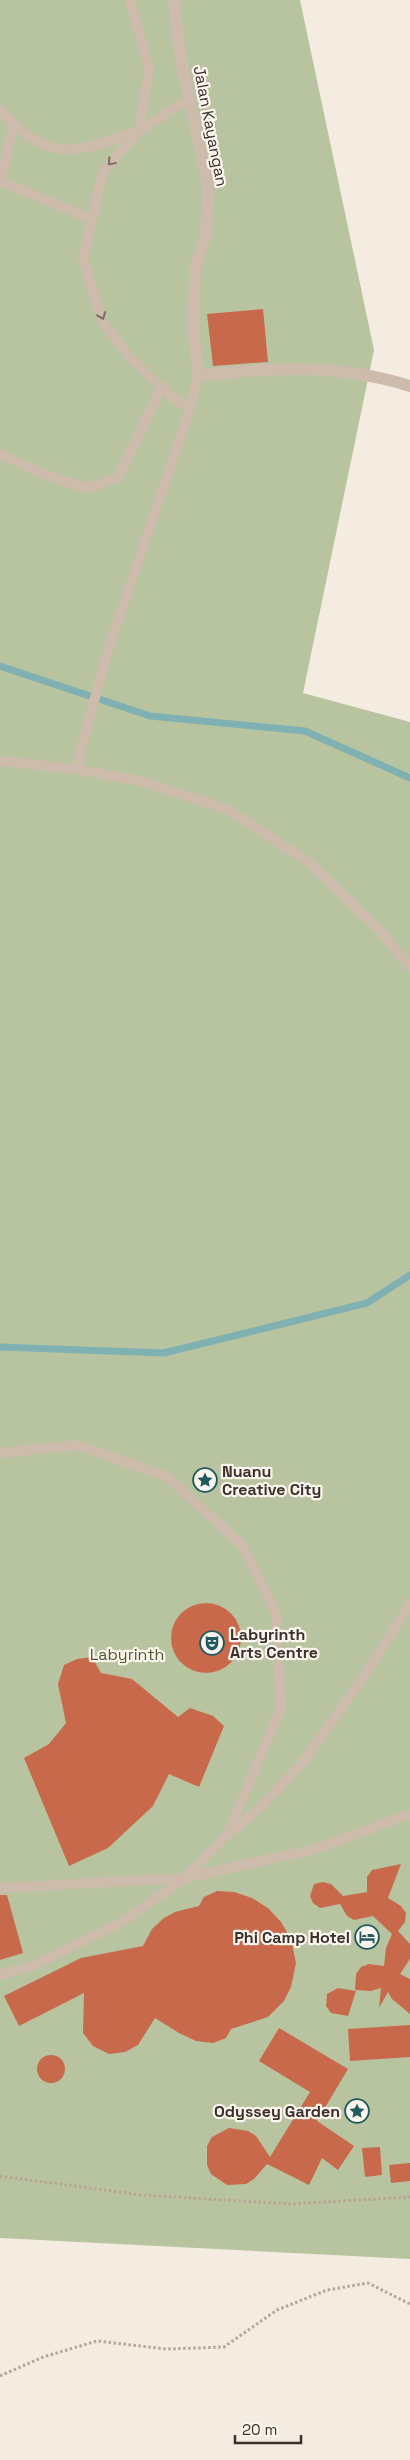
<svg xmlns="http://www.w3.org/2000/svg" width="410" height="2460" viewBox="0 0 410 2460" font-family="'Space Grotesk',sans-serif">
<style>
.green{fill:#b8c4a0}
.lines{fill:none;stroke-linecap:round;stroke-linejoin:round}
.stream{stroke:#7fb0b2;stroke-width:7}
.building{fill:#c8694b}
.path{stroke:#b9a596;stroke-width:3;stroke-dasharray:2.5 2.5;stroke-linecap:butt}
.service{stroke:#cdbbac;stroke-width:10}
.minor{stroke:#cdbbac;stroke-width:12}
.oneway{stroke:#7d6f65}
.labels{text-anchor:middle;stroke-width:4.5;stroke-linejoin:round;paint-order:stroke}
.street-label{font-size:16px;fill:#3b302b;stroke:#fbf5ee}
.poi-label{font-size:16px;font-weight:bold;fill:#3b302b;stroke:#fbf5ee;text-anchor:start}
.park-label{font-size:16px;fill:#4a5a2e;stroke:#fbf5ee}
</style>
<rect width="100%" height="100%" fill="#f4ebe1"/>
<polygon class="green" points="0,0 300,0 374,350 303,693 410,722 410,2259 0,2238"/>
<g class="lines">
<g class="stream">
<polyline points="0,666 150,716 305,731 410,778"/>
<polyline points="0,1347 164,1353 367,1303 410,1275"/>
</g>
</g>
<g class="building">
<polygon points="263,309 268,362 213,366 207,314"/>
<circle cx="206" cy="1638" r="35"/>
<polygon points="92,1657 101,1673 132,1679 178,1717 190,1708 213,1716 224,1726 199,1787 169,1774 153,1806 108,1848 69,1866 24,1758 49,1744 66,1723 58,1684 64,1665 77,1659"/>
<polygon points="401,1864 388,1898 401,1906 406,1913 405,1922 398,1931 410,1944 410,1959 400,1974 410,1979 410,2014 392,1999 388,1992 379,2008 381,1988 371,1991 355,1990 356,1974 361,1967 369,1964 384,1966 386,1948 392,1934 373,1916 354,1920 347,1916 340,1904 320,1908 313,1903 310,1896 314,1884 323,1882 331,1884 343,1896 367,1892 367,1877 372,1870"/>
<polygon points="217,1891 234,1892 252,1898 268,1908 281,1922 291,1939 296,1963 291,1987 284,2001 268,2017 231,2029 226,2038 213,2043 196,2041 179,2033 155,2018 138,2045 125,2052 109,2054 93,2046 83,2033 84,1993 19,2026 4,1996 81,1958 143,1946 152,1929 164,1918 175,1912 199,1906 204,1897"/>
<polygon points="0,1895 7,1895 23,1953 0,1960"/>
<polygon points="338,1988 356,1991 348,2016 331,2013 326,2006 327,1994"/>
<polygon points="410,2025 410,2057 350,2061 348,2029"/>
<polygon points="279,2028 348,2069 317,2121 354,2146 338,2170 322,2158 309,2185 267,2164 254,2179 246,2184 227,2185 211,2174 207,2165 207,2146 212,2137 229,2128 248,2131 256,2136 270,2157 310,2092 259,2061"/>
<circle cx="51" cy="2069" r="14"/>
<polygon points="380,2147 382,2175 365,2177 362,2148"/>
<polygon points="410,2163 410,2181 391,2183 389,2165"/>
</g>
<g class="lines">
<g class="path">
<polyline points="0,2176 142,2195 290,2204 410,2197"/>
<polyline points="0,2376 43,2357 97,2341 166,2349 224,2347 277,2310 327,2290 368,2283 410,2304"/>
</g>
<g class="service">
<polyline points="189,99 139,131 103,172 83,258 102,321 129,356 172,397 190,409"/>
<path d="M0,110c13,16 38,37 60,39 24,3 56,-11 79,-18l10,-62 -19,-69"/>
<polyline points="0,181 92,219"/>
<polyline points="0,182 13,126"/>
<polyline points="0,454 48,476 87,488 118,478 162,386"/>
<polyline points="0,761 76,769 141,781 227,809 310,863 380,931 410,967"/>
<polyline points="76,769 106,656 190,409 198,376"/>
<polyline points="0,1453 77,1445 168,1477 242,1545 276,1613 281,1708 227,1835"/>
<polyline points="0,1888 185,1878 319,1848 410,1814"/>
<polyline points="0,1975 35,1965 122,1922 185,1878 227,1835 265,1803 306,1758 367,1672 410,1604"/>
</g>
<path class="minor" d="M174,0l6,55 29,135 -4,49 -10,28 -1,66 4,43c70,-9 143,-12 212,10"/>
</g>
<defs><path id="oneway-chevron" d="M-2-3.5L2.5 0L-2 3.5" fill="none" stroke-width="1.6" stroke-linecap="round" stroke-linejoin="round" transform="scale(1.25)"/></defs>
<g class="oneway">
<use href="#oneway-chevron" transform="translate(111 162) rotate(131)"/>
<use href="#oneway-chevron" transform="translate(102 316) rotate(68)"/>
</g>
<defs>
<g id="sight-ring" transform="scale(1.25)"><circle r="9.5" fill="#fbf5ee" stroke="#1f5a5e" stroke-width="1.5"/><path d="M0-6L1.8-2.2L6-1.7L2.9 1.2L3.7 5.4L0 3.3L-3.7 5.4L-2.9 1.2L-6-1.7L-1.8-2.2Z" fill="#1f5a5e"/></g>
<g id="theatre-ring" transform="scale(1.25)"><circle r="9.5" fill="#fbf5ee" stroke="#1f5a5e" stroke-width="1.5"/><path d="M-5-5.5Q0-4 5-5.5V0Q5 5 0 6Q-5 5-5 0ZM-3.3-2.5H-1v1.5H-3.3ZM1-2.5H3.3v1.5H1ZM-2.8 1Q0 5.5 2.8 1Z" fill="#1f5a5e"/></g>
<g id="hotel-ring" transform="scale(1.25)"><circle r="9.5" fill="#fbf5ee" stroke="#1f5a5e" stroke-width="1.5"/><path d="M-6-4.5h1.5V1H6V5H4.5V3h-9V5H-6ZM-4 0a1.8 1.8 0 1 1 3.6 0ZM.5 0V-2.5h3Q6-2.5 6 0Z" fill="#1f5a5e"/></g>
</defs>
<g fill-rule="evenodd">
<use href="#sight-ring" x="205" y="1480"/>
<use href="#theatre-ring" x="212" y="1643"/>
<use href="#hotel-ring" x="367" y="1937"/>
<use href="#sight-ring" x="357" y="2111"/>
</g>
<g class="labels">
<g class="street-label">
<text transform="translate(211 126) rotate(79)" y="6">Jalan Kayangan</text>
</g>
<g class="poi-label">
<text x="222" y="1477">Nuanu<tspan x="222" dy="18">Creative City</tspan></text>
<text x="230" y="1640">Labyrinth<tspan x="230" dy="18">Arts Centre</tspan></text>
<text x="350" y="1943" text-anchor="end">Phi Camp Hotel</text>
<text x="340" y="2117" text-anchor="end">Odyssey Garden</text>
</g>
<g class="park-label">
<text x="127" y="1660">Labyrinth</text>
</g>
</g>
<path d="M235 2435v8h66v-8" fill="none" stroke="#3b302b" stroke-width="2.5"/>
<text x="242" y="2435" font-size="15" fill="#3b302b" stroke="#fbf5ee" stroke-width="4" paint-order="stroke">20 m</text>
</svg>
